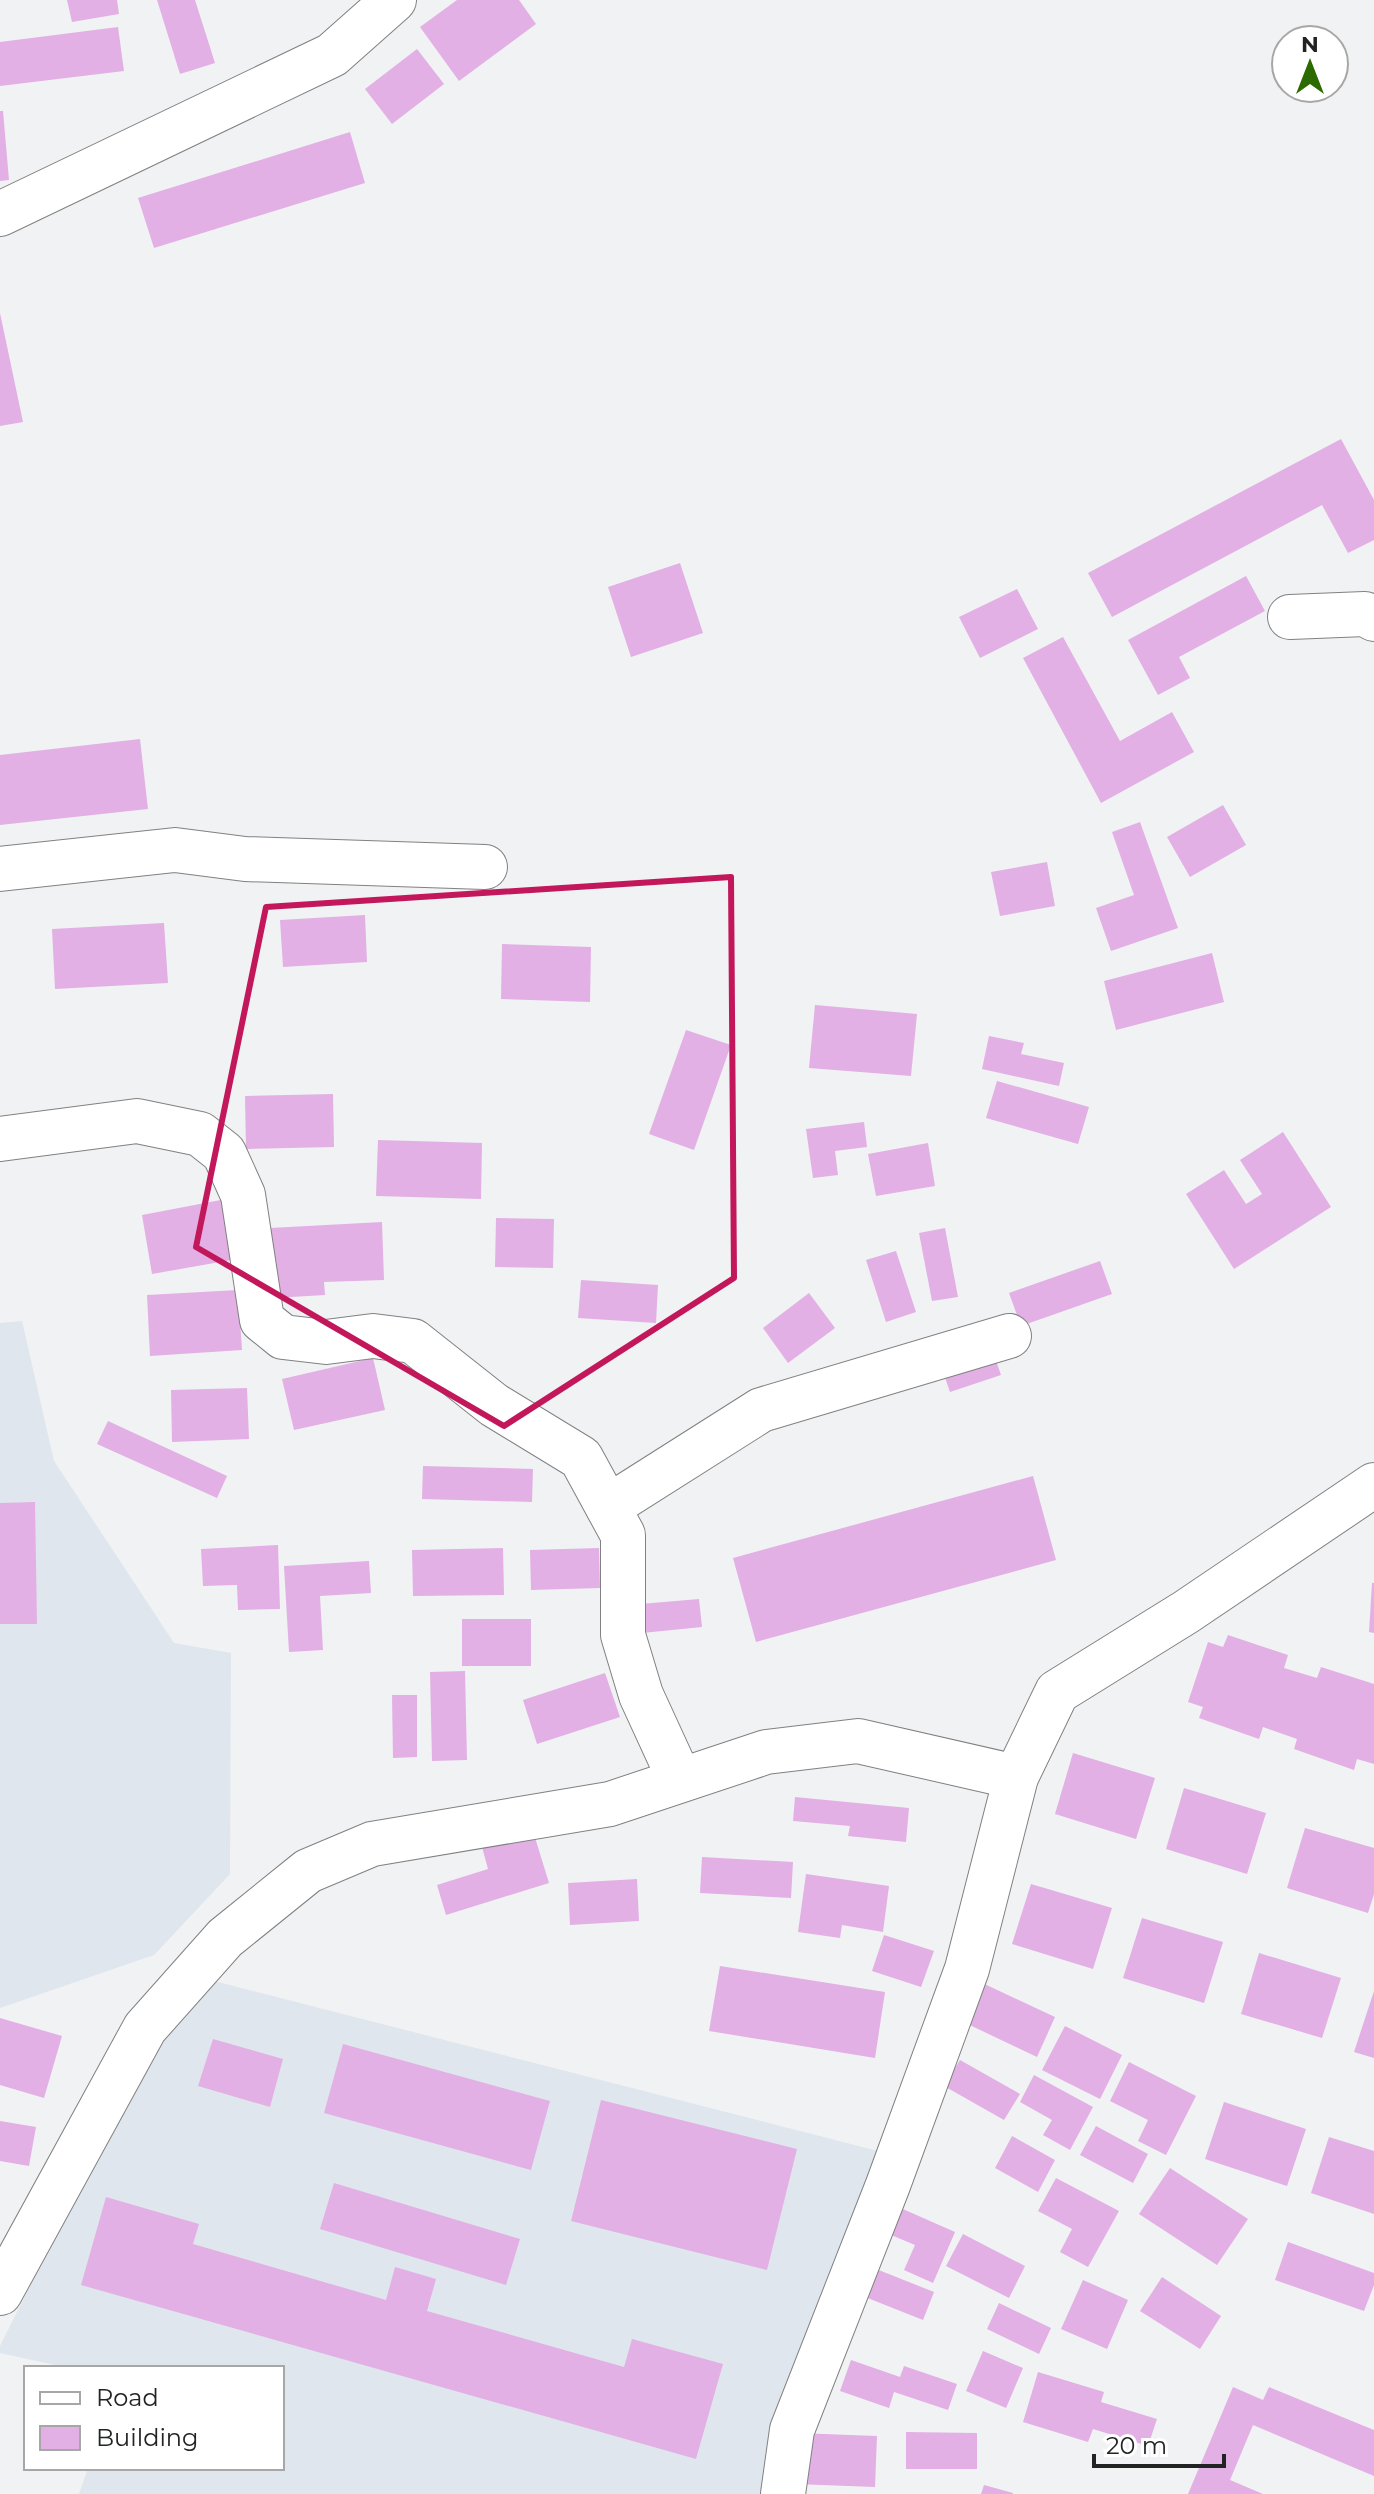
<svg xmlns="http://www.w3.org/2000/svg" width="1374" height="2494" viewBox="0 0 1374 2494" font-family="Montserrat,sans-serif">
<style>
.built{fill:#e0e6ee}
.building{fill:#e2b0e4}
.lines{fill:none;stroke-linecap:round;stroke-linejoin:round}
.minor-casing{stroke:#808182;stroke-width:46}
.minor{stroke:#fff;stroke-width:44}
.marked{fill:none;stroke:#c2185b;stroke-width:6;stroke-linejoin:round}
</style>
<rect width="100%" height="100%" fill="#f1f2f3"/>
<g class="built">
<polygon points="22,1321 54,1461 174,1643 231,1653 230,1874 154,1955 0,2008 0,1323"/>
<polygon points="214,1981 882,2152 767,2494 79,2494 88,2468 282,2468 282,2368 69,2368 0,2353 0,2346 86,2174 154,2045"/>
</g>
<g class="building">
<polygon points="67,0 117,0 119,14 72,22"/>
<polygon points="157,0 195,0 215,63 180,74"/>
<polygon points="457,0 519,0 536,24 459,81 420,27"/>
<polygon points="118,27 124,71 0,86 0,42"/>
<polygon points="417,49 444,84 392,124 365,89"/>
<polygon points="0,111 3,111 9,180 0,181"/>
<polygon points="350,132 365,183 154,248 138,198"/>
<polygon points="0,313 23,422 0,426"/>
<polygon points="1341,439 1374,500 1374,540 1348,553 1322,505 1112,617 1088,573"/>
<polygon points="680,563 703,633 631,657 608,587"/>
<polygon points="1246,576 1265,611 1179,657 1190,678 1158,695 1128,640"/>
<polygon points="1017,589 1038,629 980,658 959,617"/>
<polygon points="1063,637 1120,741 1172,712 1194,752 1101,803 1023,658"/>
<polygon points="140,739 148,809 0,825 0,755"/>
<polygon points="1223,805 1246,845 1190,877 1167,837"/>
<polygon points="1140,822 1178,928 1111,951 1096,908 1134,895 1112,832"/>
<polygon points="1047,862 1055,906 1000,916 991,872"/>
<polygon points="365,915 367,962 283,967 280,920"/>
<polygon points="164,923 168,983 55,989 52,929"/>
<polygon points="502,944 591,947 590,1002 501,999"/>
<polygon points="1212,953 1224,1002 1116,1030 1104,981"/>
<polygon points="815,1005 917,1014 911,1076 809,1068"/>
<polygon points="686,1030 731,1045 694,1150 649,1134"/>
<polygon points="989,1036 1024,1043 1021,1054 1064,1063 1059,1086 982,1069"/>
<polygon points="997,1081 1089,1107 1078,1144 986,1118"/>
<polygon points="333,1094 334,1147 246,1149 245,1096"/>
<polygon points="864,1122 867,1147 835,1151 838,1175 813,1178 806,1129"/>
<polygon points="1283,1132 1331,1207 1234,1269 1186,1194 1224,1170 1246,1204 1262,1194 1240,1160"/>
<polygon points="378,1140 482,1143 481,1199 376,1196"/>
<polygon points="928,1143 935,1186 876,1196 868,1154"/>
<polygon points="226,1199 237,1259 152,1274 142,1215"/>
<polygon points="496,1218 554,1219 553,1268 495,1267"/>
<polygon points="382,1222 384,1280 324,1282 325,1295 274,1298 270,1228"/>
<polygon points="945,1228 958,1297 932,1301 919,1233"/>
<polygon points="896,1251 916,1312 886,1322 866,1260"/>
<polygon points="1100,1261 1112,1294 1021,1326 1009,1293"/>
<polygon points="581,1280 658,1285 656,1323 578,1318"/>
<polygon points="238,1290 242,1350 150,1356 147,1295"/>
<polygon points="809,1293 835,1328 788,1363 763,1328"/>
<polygon points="991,1346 1001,1375 950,1392 940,1363"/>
<polygon points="373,1358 385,1410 294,1430 282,1379"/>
<polygon points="247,1388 249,1439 172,1442 171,1390"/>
<polygon points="108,1421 227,1476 217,1498 97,1444"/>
<polygon points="423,1466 533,1469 532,1502 422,1499"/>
<polygon points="1033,1476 1056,1560 756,1642 733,1558"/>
<polygon points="35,1502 37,1624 0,1624 0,1503"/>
<polygon points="278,1545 280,1609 238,1610 237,1585 203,1586 201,1549"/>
<polygon points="503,1548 504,1595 413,1596 412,1550"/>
<polygon points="599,1548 600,1588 531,1590 530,1550"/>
<polygon points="369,1561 371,1593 320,1596 323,1650 289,1652 284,1566"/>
<polygon points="1372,1583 1374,1583 1374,1633 1369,1632"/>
<polygon points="699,1599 702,1627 632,1634 629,1605"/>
<rect x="462" y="1619" width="69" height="47"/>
<polygon points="1228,1635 1288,1655 1284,1668 1317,1678 1321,1667 1374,1684 1374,1764 1357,1759 1354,1770 1294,1749 1297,1739 1263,1727 1259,1739 1199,1718 1203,1707 1188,1702 1208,1642 1223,1647"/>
<polygon points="465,1671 467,1760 432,1761 430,1672"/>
<polygon points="605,1673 620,1717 537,1744 523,1700"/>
<polygon points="392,1695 417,1695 417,1757 393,1758"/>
<polygon points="1073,1753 1155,1778 1136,1839 1055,1814"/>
<polygon points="1184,1788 1266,1813 1247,1874 1166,1849"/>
<polygon points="795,1797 909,1808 906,1842 848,1836 850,1826 793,1821"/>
<polygon points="1305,1828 1374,1848 1374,1894 1368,1913 1287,1888"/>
<polygon points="533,1831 549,1883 446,1915 437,1885 488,1869 482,1847"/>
<polygon points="702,1857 793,1862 791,1898 700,1893"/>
<polygon points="806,1874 889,1886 883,1932 842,1925 840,1938 798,1932"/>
<polygon points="637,1879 639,1921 570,1925 568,1883"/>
<polygon points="1031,1884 1112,1908 1093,1969 1012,1944"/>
<polygon points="1142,1918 1223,1942 1204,2003 1123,1978"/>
<polygon points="884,1935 934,1951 921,1987 872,1971"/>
<polygon points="1259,1953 1341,1978 1322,2038 1241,2014"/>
<polygon points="720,1966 885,1992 875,2058 709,2031"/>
<polygon points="976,1980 1055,2017 1037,2057 957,2019"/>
<polygon points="1374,1991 1374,2058 1354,2052"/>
<polygon points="0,2018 62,2036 44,2098 0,2085"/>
<polygon points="1065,2026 1122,2055 1100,2099 1042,2070"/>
<polygon points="213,2039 283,2059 270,2107 198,2086"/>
<polygon points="343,2044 550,2101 531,2170 324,2113"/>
<polygon points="960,2060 1020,2094 1004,2120 944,2086"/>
<polygon points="1129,2062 1196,2096 1166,2155 1138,2141 1148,2120 1110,2101"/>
<polygon points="1034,2075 1093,2107 1070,2150 1043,2135 1052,2120 1020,2102"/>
<polygon points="601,2100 797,2149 767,2270 571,2221"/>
<polygon points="1224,2102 1306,2129 1287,2186 1205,2159"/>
<polygon points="0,2121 36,2127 29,2166 0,2161"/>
<polygon points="1096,2126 1148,2154 1133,2183 1080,2155"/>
<polygon points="1012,2136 1055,2160 1038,2192 995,2168"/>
<polygon points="1329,2137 1374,2151 1374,2214 1311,2193"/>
<polygon points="1170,2168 1248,2219 1217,2265 1139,2214"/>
<polygon points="1056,2178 1119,2211 1088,2267 1060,2252 1072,2229 1038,2211"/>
<polygon points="334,2183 520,2239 506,2285 320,2229"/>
<polygon points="106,2197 199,2224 193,2244 386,2300 395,2267 436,2279 427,2311 624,2367 632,2339 723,2364 696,2459 81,2285"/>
<polygon points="896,2206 955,2232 933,2283 904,2270 915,2245 884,2232"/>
<polygon points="963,2234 1025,2266 1009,2298 946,2266"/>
<polygon points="1288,2242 1374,2273 1374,2285 1364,2311 1275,2280"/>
<polygon points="866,2265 934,2292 923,2320 855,2293"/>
<polygon points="1162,2277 1221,2316 1200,2349 1140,2311"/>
<polygon points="1083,2280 1128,2300 1107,2349 1061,2329"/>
<polygon points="999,2303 1051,2328 1039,2354 987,2329"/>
<polygon points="983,2351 1023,2368 1006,2408 966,2391"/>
<polygon points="851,2360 900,2377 904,2366 957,2384 948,2410 894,2392 889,2408 840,2391"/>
<polygon points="1038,2372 1104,2392 1101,2402 1157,2419 1148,2446 1093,2429 1088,2442 1023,2422"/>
<polygon points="1233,2387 1263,2400 1269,2387 1374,2430 1374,2476 1253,2425 1230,2480 1263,2494 1188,2494"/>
<polygon points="906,2432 977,2433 977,2469 906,2469"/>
<polygon points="797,2433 877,2436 875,2487 795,2484"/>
<polygon points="984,2485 1013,2493 1013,2494 981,2494"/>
</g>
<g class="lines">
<g class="minor-casing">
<g id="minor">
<polyline points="0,214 332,55 394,0"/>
<polyline points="1290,617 1365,614 1374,619"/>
<polyline points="0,869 175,850 245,859 485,867"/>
<polyline points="0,1139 137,1121 200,1134 224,1153 243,1195 262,1320 283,1337 326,1342 373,1336 413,1341 494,1405 581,1458 623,1535 623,1635 641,1695 680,1780"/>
<polyline points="608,1507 761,1410 1009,1336"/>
<polyline points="0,2293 145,2028 225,1938 308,1871 372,1844 610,1804 766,1752 858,1741 1016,1777"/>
<polyline points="783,2494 792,2430 888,2185 967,1969 1016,1777 1057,1692 1186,1612 1374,1485"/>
</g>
</g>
<use href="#minor" class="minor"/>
</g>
<path class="marked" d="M731,877l3,401 -230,148 -308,-179 70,-340z"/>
<rect x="24" y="2366" width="260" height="104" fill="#ffffff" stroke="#a7a7a7" stroke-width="2"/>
<rect x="40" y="2392" width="40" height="12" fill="#ffffff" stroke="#a7a7a7" stroke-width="2"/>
<text x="96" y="2406" font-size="24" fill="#222323">Road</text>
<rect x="40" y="2426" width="40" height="24" fill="#e2b0e4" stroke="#a7a7a7" stroke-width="2"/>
<text x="96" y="2446" font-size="24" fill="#222323">Building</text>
<g transform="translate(1310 64)"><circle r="38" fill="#ffffff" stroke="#a7a7a7" stroke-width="2"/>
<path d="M0-6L14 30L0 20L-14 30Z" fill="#2c6b00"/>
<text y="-12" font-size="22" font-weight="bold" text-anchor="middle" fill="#222323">N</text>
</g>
<path d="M1094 2454v12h130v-12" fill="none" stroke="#222323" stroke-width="4"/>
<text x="1106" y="2454" font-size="24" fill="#222323" stroke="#ffffff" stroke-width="6" paint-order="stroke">20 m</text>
</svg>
